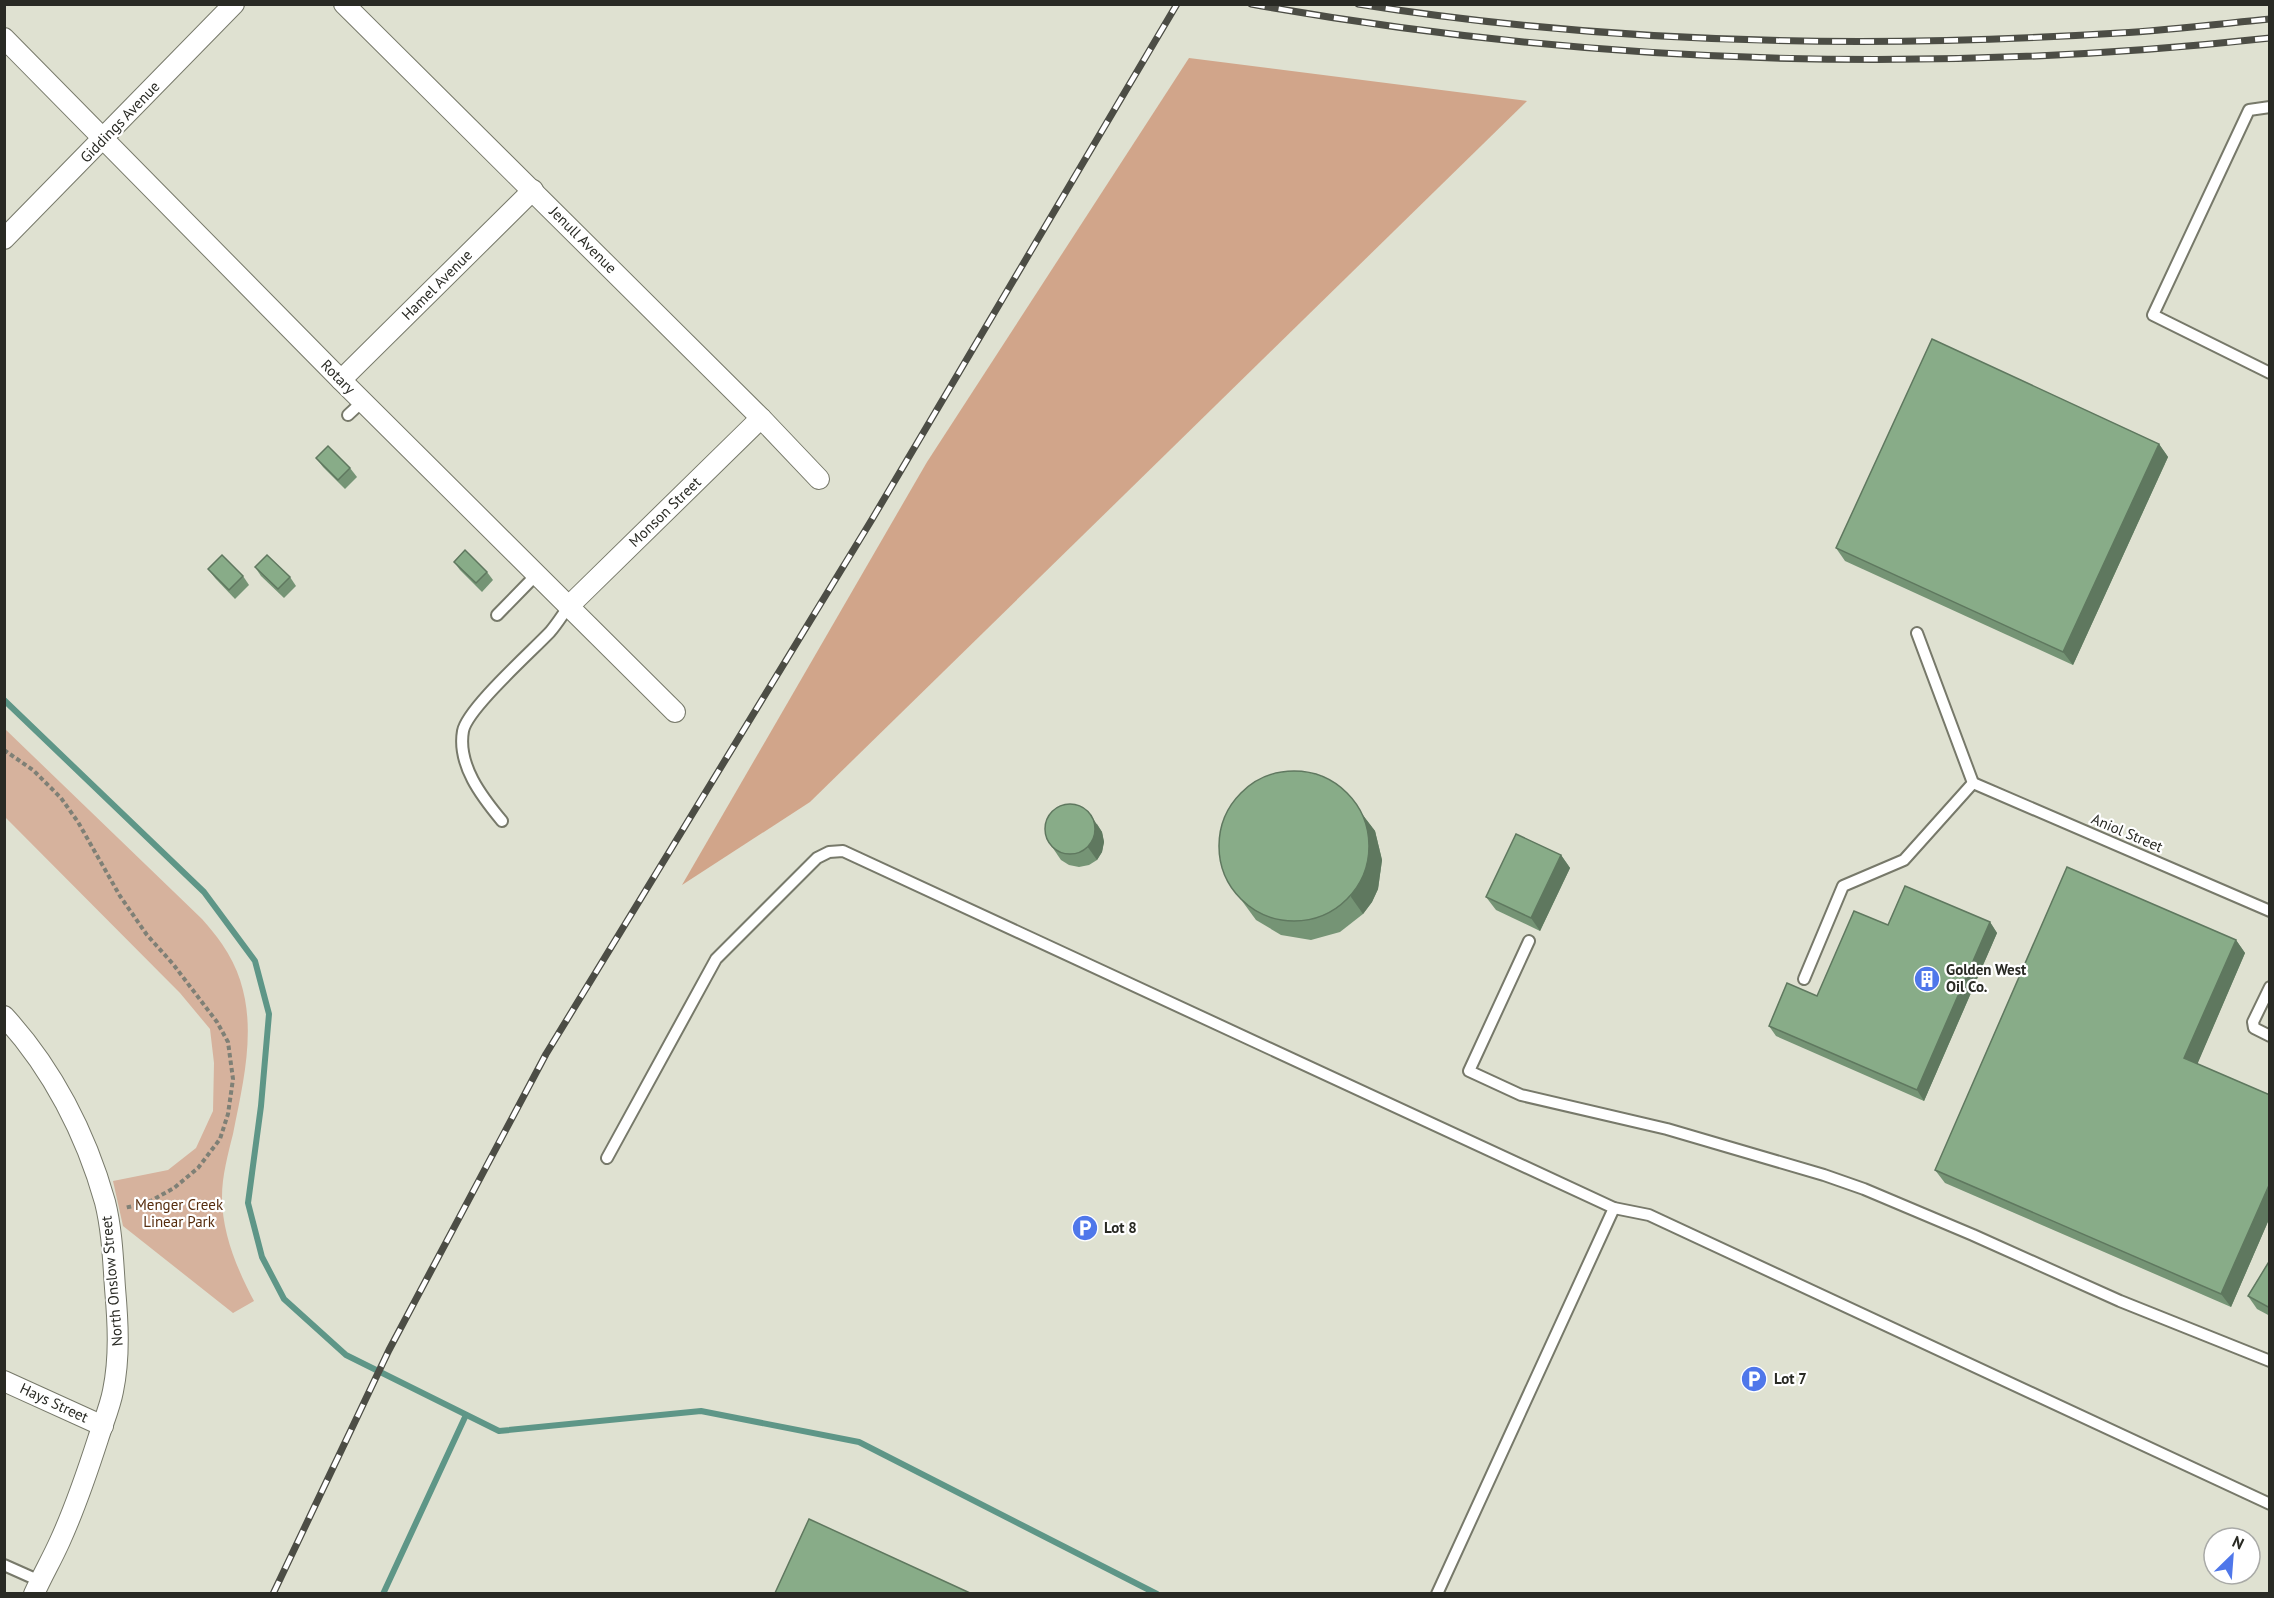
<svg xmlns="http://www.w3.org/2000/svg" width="2274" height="1598" viewBox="0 0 2274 1598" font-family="'PT Sans',sans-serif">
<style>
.green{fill:#d6b29d}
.forest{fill:#d1a58a}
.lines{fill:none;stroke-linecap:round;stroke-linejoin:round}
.stream{stroke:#5e9687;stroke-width:6}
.lane-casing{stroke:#77796a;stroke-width:14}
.street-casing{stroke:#77796a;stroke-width:22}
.path{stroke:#7f8076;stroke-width:4;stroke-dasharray:4.5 3;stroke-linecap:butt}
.lane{stroke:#fff;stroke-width:10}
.street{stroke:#fff;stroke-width:20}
.rail-casing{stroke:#4c4d45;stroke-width:7}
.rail{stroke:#fff;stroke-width:4.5;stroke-dasharray:14;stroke-linecap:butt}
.wall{fill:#759475}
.shaded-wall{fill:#5f785f}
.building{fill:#88ac88;stroke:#5f785f;stroke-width:1.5}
.labels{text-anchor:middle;stroke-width:4.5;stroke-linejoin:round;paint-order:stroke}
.street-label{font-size:15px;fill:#292a24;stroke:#fff}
.poi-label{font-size:15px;font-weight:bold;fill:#292a24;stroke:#fff;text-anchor:start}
.park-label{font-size:15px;fill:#562c0d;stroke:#fff}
</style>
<rect width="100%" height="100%" fill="#dfe1d1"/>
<path class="green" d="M4,728l198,191c7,8 14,16 20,25 41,59 24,125 11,190 -5,20 -11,42 -11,63 0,36 15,72 32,104l-21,12 -110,-87 -10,-45 55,-11 28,-22 17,-37 1,-48 -4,-34 -30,-36 -175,-176z"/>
<polygon class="forest" points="1189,58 1527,101 810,802 682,885 927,462"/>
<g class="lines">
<g class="stream">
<polyline points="4,700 204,892 255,961 269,1014 261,1106 248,1203 262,1257 284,1299 346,1355 499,1431 701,1411 859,1442 1157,1594"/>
<polyline points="383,1594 466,1415"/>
</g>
<g class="lane-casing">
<g id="lane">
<polyline points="2270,107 2249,110 2153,315 2270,373"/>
<polyline points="348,415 363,401"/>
<polyline points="497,615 537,574"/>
<polyline points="1917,633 1973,783"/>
<polyline points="1973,783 2270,911"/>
<path d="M502,821c-20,-24 -45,-56 -39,-90 4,-22 68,-79 87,-99 7,-8 13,-18 19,-26"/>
<polyline points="1529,941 1469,1071 1521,1095 1667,1129 1824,1175 1864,1189 1973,1235 2120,1301 2270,1361"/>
<polyline points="1804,979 1843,886 1904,860 1973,783"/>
<polyline points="2270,987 2253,1022 2254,1028 2270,1036"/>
<polyline points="607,1158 716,959 817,858 829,852 843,851 1614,1208 1649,1215 2270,1504"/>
<polyline points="4,1565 40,1581"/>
<polyline points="1437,1594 1614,1208"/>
</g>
</g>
<g class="street-casing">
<g id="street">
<polyline points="344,4 761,418 819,479"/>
<polyline points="4,38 341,380 675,712"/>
<polyline points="4,239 234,4"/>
<polyline points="341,380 533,190"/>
<polyline points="569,606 761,418"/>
<path d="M4,1016c48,52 82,118 101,186 7,28 8,57 10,86 3,34 5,69 -2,103 -3,16 -10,32 -15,48 -11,34 -23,69 -38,102 -8,18 -18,35 -26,53"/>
<polyline points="4,1381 103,1426"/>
</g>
</g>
<polyline class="path" points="4,750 33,770 61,798 78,822 120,896 147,935 173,964 217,1022 228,1042 233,1079 228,1114 220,1139 198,1168 174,1188 147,1203 124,1208"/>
<use href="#lane" class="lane"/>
<use href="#street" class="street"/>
<g class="rail-casing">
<g id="rail">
<path d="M1251,4c336,60 680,71 1019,34"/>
<path d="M1358,4c251,40 507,45 761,29 50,-3 100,-9 151,-14"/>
<polyline points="273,1594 389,1350 546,1054 871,521 1177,4"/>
</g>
</g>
<use href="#rail" class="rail"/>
</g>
<g class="wall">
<polygon points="2159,444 2168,457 2073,665 1845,561 1836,548"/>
<polygon points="316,458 350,468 357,477 345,489 323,467"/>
<polygon points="454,562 487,572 493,580 482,592 460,570"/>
<polygon points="255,567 290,577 296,586 284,598 261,576"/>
<polygon points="208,569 243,576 249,585 235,599 215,578"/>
<polygon points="1362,814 1375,831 1382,860 1378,889 1372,902 1363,914 1340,932 1311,940 1281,935 1256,920 1226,879"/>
<polygon points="1097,824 1102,832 1104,842 1102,852 1097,860 1089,865 1079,867 1069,865 1061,860 1046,838"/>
<polygon points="1561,855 1570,868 1540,931 1496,910 1486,897"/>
<polygon points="1990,922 1997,933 1924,1101 1776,1036 1769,1026 1817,996 1888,925"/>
<polygon points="2236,940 2245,953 2197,1064 2270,1095 2270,1217 2231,1307 1945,1183 1935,1170"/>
<polygon points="2270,1260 2270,1316 2257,1309 2248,1296"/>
</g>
<g class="shaded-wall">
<polygon points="2159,444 2168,457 2073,665 2063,652"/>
<polygon points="1088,811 1102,832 1104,842 1102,852 1097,860 1087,846"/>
<polygon points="1362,814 1375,831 1382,860 1378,889 1372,902 1363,914 1351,897"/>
<polygon points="1561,855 1570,868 1540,931 1531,918"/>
<polygon points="1990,922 1997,933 1924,1101 1917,1090"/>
<polygon points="2236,940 2245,953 2194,1072 2184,1058"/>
<polygon points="2270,1183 2270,1217 2231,1307 2221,1294"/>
</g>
<g class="building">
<polygon points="1932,339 2159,444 2063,652 1836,548"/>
<polygon points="328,446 350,468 338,480 316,458"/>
<polygon points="465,550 487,572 476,583 454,562"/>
<polygon points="222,555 243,576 229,590 208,569"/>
<polygon points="267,555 290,577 278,589 255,567"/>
<circle cx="1294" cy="846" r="75"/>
<circle cx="1070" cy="829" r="25"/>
<polygon points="1516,834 1561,855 1531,918 1486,897"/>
<polygon points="2067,867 2236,940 2184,1058 2270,1095 2270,1183 2221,1294 1935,1170"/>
<polygon points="1905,886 1990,922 1917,1090 1769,1026 1787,983 1817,996 1854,911 1888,925"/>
<polygon points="2270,1260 2270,1308 2248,1296"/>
<polygon points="809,1519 970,1593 775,1593"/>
</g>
<defs>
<g id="building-disc" transform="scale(1.35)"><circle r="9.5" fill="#4f77ea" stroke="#fff"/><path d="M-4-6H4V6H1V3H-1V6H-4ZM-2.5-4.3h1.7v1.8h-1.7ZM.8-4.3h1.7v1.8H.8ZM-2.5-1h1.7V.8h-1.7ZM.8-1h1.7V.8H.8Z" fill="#fff"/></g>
<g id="parking-disc" transform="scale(1.35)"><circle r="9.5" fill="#4f77ea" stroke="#fff"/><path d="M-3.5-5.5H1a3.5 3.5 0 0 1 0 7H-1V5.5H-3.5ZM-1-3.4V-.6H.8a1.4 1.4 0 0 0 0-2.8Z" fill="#fff"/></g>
</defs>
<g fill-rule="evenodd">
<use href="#building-disc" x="1927" y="979"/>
<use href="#parking-disc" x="1085" y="1228"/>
<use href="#parking-disc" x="1754" y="1379"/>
</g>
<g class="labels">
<g class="street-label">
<text transform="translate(120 122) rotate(-46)" y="5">Giddings Avenue</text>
<text transform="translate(583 240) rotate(45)" y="5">Jenull Avenue</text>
<text transform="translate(437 285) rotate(-45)" y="5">Hamel Avenue</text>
<text transform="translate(338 377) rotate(45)" y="5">Rotary</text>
<text transform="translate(665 512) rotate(-44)" y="5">Monson Street</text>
<text transform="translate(2127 833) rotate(23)" y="5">Aniol Street</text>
<text transform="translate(112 1281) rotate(-95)" y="5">North Onslow Street</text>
<text transform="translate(54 1403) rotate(25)" y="5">Hays Street</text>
</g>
<g class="poi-label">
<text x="1946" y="975">Golden West<tspan x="1946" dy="17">Oil Co.</tspan></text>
<text x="1104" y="1233">Lot 8</text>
<text x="1774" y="1384">Lot 7</text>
</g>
<g class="park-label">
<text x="179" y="1210">Menger Creek<tspan x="179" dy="17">Linear Park</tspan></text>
</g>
</g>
<rect width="2274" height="1598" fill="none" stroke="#292a24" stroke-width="12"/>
<g transform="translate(2232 1556) rotate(25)"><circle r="28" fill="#ffffff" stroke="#a9aaa7" stroke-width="1.5"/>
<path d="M0-4.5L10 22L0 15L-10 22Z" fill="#4f77ea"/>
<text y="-9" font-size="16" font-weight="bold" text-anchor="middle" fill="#292a24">N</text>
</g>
</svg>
